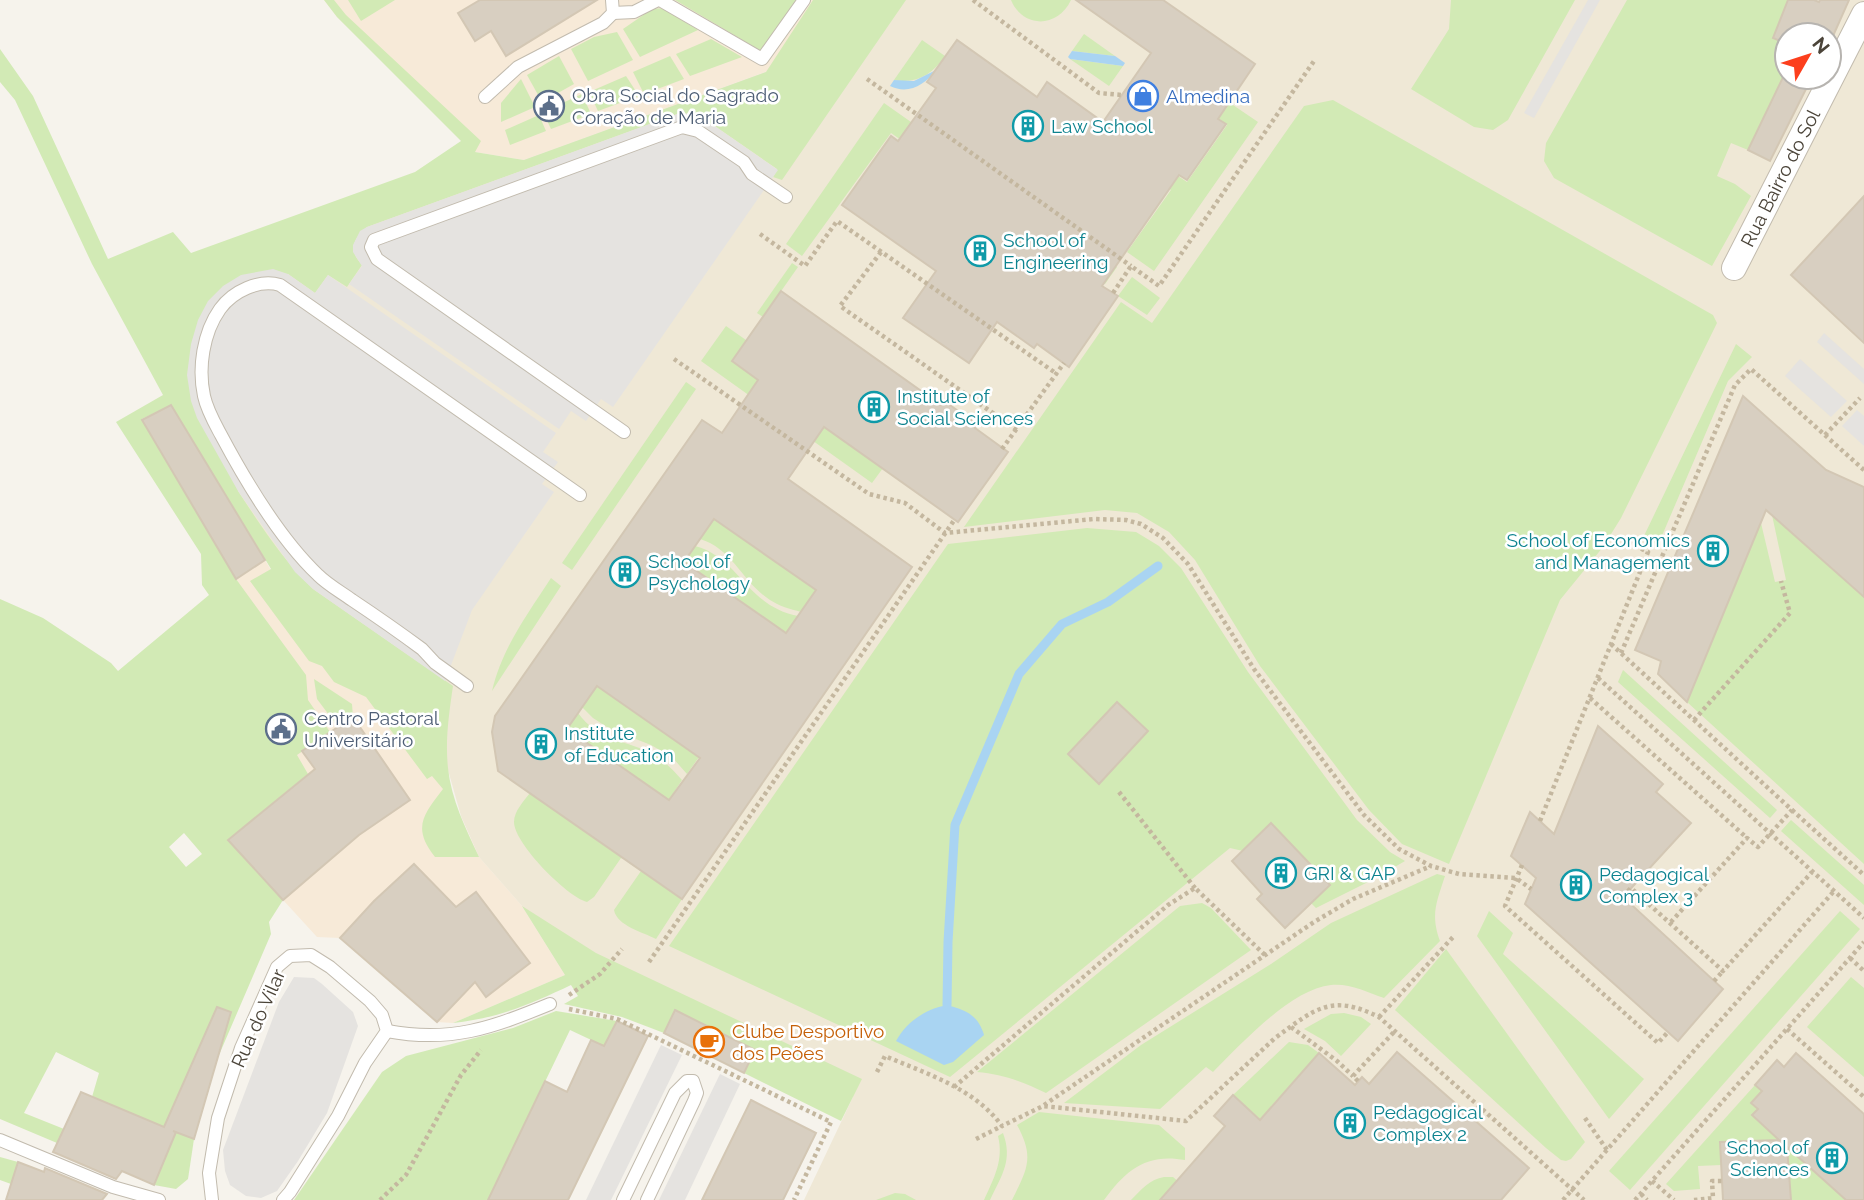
<svg xmlns="http://www.w3.org/2000/svg" width="1864" height="1200" viewBox="0 0 1864 1200" font-family="Raleway,sans-serif">
<style>
.commercial{fill:#f7ead8}
.education{fill:#efe8d6;fill-rule:evenodd}
.green{fill:#d2eab5;fill-rule:evenodd}
.parking{fill:#e5e3e0}
.water{fill:#a9d4f2}
.lines{fill:none;stroke-linecap:round;stroke-linejoin:round}
.stream{stroke:#a9d4f2;stroke-width:9}
.building{fill:#d8cfc1;stroke:#d3c7b4;stroke-width:2;fill-rule:evenodd}
.lane-casing{stroke:#c2bbae;stroke-width:14}
.street-casing{stroke:#c2bbae;stroke-width:26}
.path{stroke:#c4b79f;stroke-width:4.5;stroke-dasharray:3.5 3.5;stroke-linecap:butt}
.lane{stroke:#fff;stroke-width:12}
.street{stroke:#fff;stroke-width:24}
.labels{text-anchor:middle;stroke-width:5;stroke-linejoin:round;paint-order:stroke}
.service-label{font-size:19px;fill:#4e5e75;stroke:#fff;text-anchor:start}
.shop-label{font-size:19px;fill:#366cbe;stroke:#fff;text-anchor:start}
.culture-label{font-size:19px;fill:#0d838f;stroke:#fff;text-anchor:start}
.street-label{font-size:19px;fill:#4b4439;stroke:#fff}
.food-label{font-size:19px;fill:#c56008;stroke:#fff;text-anchor:start}
</style>
<rect width="100%" height="100%" fill="#f6f3ec"/>
<g class="commercial">
<polygon points="324,0 867,0 790,63 524,160 475,152 337,17"/>
<polygon points="171,405 271,570 441,775 479,857 522,906 565,975 453,1023 437,1022 340,938 317,937 228,840 236,579 142,420"/>
</g>
<path class="education" d="M867,0h997v1200h-1060l49,-103 -237,-115 -34,20 -60,-96 -43,-49 -18,-41 -13,-46 -166,-202 -154,-264 662,-241zM1787,35h42v42h-42z"/>
<g class="green">
<path d="M324,0h10l12,15 135,126 -6,11 49,8 242,-88 47,-72h93l-124,180 -9,-3 4,-8 -71,-49 -8,-5 -18,-2 -313,114c-14,12 -19,23 -5,38l-15,22 -19,-12 -13,18 -27,-19 -50,217c23,35 45,69 75,98l140,97c-4,27 -8,55 -5,82 3,31 18,61 31,89h-44c-23,-29 -12,-42 8,-68l-11,-13 -5,3 -61,-82 -32,-15 -12,-16 -13,-5 -59,-80 21,-12 -100,-164 -29,14 94,160 70,96 2,25 22,32 -33,23 11,19 -80,66 55,60 -14,22 2,12 -52,121 -18,-11 -37,83 -72,-30 7,-24 -43,-21 -32,61 40,16 -7,14 -57,-24v-520l43,19 68,45 7,8 91,-76 -7,-10 -1,-31 -85,-132 47,-27 -71,-131 -77,-164 -15,-18v-33l33,47 75,163 65,-27 18,21 224,-81 46,-31 -124,-124zM184,833l18,21 -16,13 -17,-20z"/>
<polygon points="348,0 395,0 361,21"/>
<polygon points="675,0 796,0 761,51"/>
<path d="M1011,0h60c-13,28 -48,29 -60,0z"/>
<polygon points="1451,0 1575,0 1508,120 1493,130 1474,127 1411,89 1449,29"/>
<polygon points="1627,0 1788,0 1773,38 1785,43 1787,69 1748,150 1731,143 1717,176 1735,184 1751,196 1712,266 1554,178 1544,161 1546,143"/>
<polygon points="663,8 698,30 640,57 623,29 652,9"/>
<polygon points="617,32 633,60 588,81 571,49 594,37"/>
<polygon points="1084,34 1115,56 1072,51"/>
<polygon points="711,39 742,57 690,76 676,54"/>
<path d="M922,40l23,16c-12,18 -28,28 -51,24z"/>
<polygon points="559,56 574,84 542,102 527,75"/>
<polygon points="670,56 684,79 644,94 633,72"/>
<polygon points="1070,59 1123,66 1109,86"/>
<polygon points="626,76 639,96 598,111 589,92"/>
<polygon points="521,79 535,107 501,122 501,103"/>
<polygon points="582,94 591,114 551,129 543,112"/>
<polygon points="1333,100 1713,315 1717,323 1621,518 1603,547 1560,600 1449,864 1402,844 1369,810 1260,666 1195,560 1169,532 1137,513 1105,510 964,527 1121,302 1152,323 1304,106"/>
<polygon points="1220,102 1227,106 1230,103 1258,122 1154,271 1127,252 1171,190 1163,184 1172,172 1187,182 1227,125 1213,114"/>
<polygon points="884,103 1117,267 1105,284 891,133 802,256 786,244"/>
<polygon points="539,115 546,131 510,145 505,130"/>
<polygon points="792,263 798,267 763,317 757,313"/>
<polygon points="1132,277 1160,298 1147,315 1118,296"/>
<polygon points="726,326 746,340 732,361 883,468 872,483 701,361"/>
<polygon points="1736,344 1752,357 1728,381 1658,545 1643,538"/>
<polygon points="686,382 696,389 572,570 562,563"/>
<polygon points="1772,515 1864,597 1864,864 1687,702 1761,523 1775,582 1786,580"/>
<path d="M714,519l102,71 -15,22c-11,-3 -22,-6 -31,-12 -28,-18 -37,-51 -70,-61z"/>
<polygon points="1087,528 1136,532 1159,546 1181,568 1248,672 1357,820 1390,852 1405,861 1376,878 1316,908 1311,903 1330,885 1271,824 1243,851 1230,848 950,1077 669,946 948,544"/>
<path d="M695,546c45,12 51,60 103,70l-12,17 -102,-71z"/>
<path d="M551,578l10,8 -69,105c10,-43 35,-76 59,-113z"/>
<polygon points="1623,670 1777,810 1770,818 1618,682"/>
<polygon points="314,679 352,704 353,717 338,727 317,699"/>
<polygon points="597,686 699,757 687,774 672,757 651,745 610,729 593,718 582,707"/>
<path d="M578,713c20,27 43,26 71,39 14,7 23,17 33,28l-13,20 -102,-71z"/>
<path d="M530,793l82,58 38,-55 12,8 -38,55 -3,-1 -27,39 -7,5c-21,-6 -73,-59 -73,-80 0,-11 10,-21 16,-29z"/>
<path d="M667,808l-26,63 41,28 -26,40c-13,-7 -39,-13 -42,-29l27,-39 -12,-8z"/>
<polygon points="1791,820 1864,885 1864,905 1781,831"/>
<path d="M1437,874l8,2c-8,25 -15,38 -5,65l-56,57c-17,-6 -35,-15 -53,-13 -40,4 -90,59 -118,87l-7,-5 -46,42 -96,-6 77,-58 130,-81 60,-41z"/>
<path d="M1202,903l9,5 40,42 -205,143c-23,-11 -43,-19 -69,-21l203,-166z"/>
<path d="M522,906l74,47 266,126 -21,42 -97,-48 11,-23 -80,-39 -11,22 -42,-16 -58,-13 14,-8 -7,-11c-40,19 -72,33 -118,38l112,-48z"/>
<polygon points="1489,911 1513,933 1503,954 1644,1079 1609,1119 1477,936"/>
<polygon points="1840,911 1860,929 1630,1190 1609,1171"/>
<polygon points="1446,949 1585,1142 1571,1159 1566,1161 1561,1160 1546,1148 1395,1010"/>
<polygon points="1851,977 1864,988 1864,1077 1807,1027"/>
<polygon points="556,1011 617,1021 604,1046 570,1030 488,1200 294,1200 382,1072 406,1056 513,1028"/>
<polygon points="1344,1013 1361,1017 1371,1024 1341,1056 1325,1041 1304,1029 1331,1014"/>
<polygon points="1289,1042 1308,1045 1319,1053 1260,1119 1233,1095"/>
<polygon points="1755,1085 1762,1091 1751,1103 1758,1109 1752,1115 1846,1200 1791,1200 1788,1161 1744,1163 1742,1141 1720,1142 1721,1165 1698,1166 1700,1189 1674,1191 1666,1184"/>
<path d="M1039,1112l120,13 26,23v12c-39,-7 -59,10 -81,40h-92c15,-31 23,-42 5,-75z"/>
<polygon points="176,1132 194,1139 188,1179 176,1189 154,1185"/>
<path d="M1003,1133c10,27 -1,42 -13,67h-6c10,-22 20,-40 14,-64z"/>
<polygon points="0,1157 18,1162 11,1184 0,1180"/>
<path d="M1164,1177h9l7,6 2,17h-51c10,-10 19,-21 33,-23z"/>
<polygon points="895,1193 905,1194 916,1200 876,1200"/>
</g>
<g class="parking">
<polygon points="1588,0 1600,0 1534,118 1524,113"/>
<polygon points="680,113 698,115 706,120 778,170 613,407 601,399 586,421 571,411 559,429 349,284 362,266 353,252 353,245 360,231 367,227"/>
<polygon points="273,269 288,274 315,293 328,275 556,433 543,452 558,462 542,484 554,492 472,610 445,681 313,589 295,572 238,491 197,418 191,401 187,375 191,344 198,320 208,301 223,286 241,275"/>
<polygon points="1824,333 1864,369 1864,384 1817,342"/>
<polygon points="1800,359 1847,401 1831,417 1785,376"/>
<polygon points="1857,410 1864,416 1864,446 1842,426"/>
<polygon points="294,977 314,978 322,984 353,1012 358,1026 327,1113 298,1161 277,1191 261,1198 246,1196 230,1185 225,1171 223,1150 279,1002"/>
<polygon points="661,1045 682,1055 611,1200 586,1200"/>
<polygon points="720,1074 740,1084 685,1200 659,1200"/>
</g>
<g class="water">
<polygon points="1072,51 1115,56 1125,63 1123,66 1070,59 1068,57"/>
<path d="M936,70c-11,15 -28,25 -46,16l4,-6 20,1z"/>
<path d="M947,1005c19,5 31,10 37,30l-31,27 -9,3 -48,-24c11,-20 30,-32 51,-36z"/>
</g>
<g class="lines">
<polyline class="stream" points="947,1005 948,942 955,825 1019,674 1062,624 1108,602 1158,566"/>
</g>
<g class="building">
<polygon points="480,0 597,0 506,56 491,31 475,41 458,13"/>
<polygon points="1076,0 1163,0 1255,64 1218,119 1226,124 1187,180 1179,175 1102,286 1118,296 1069,367 1037,344 1034,348 997,322 969,363 903,318 936,271 842,205 891,136 898,141 936,88 927,82 957,40 1037,97 1047,82 1103,122 1151,53"/>
<polygon points="1788,0 1814,0 1819,2 1820,0 1849,0 1829,45 1829,35 1787,35 1787,64 1777,60 1785,43 1773,38"/>
<polygon points="1787,69 1787,77 1812,77 1770,161 1748,150"/>
<polygon points="1864,196 1864,343 1791,275"/>
<path d="M781,291l160,114 3,-4 33,23 -2,4 33,24 -50,70 -134,-95 -36,52 124,88 -230,332 -184,-128 -6,-39 3,-16 207,-296 20,13 36,-53 -26,-19zM714,519l102,71 -30,43 -102,-71zM597,686l103,72 -31,42 -102,-71z"/>
<polygon points="1743,396 1826,470 1864,487 1864,597 1766,510 1687,702 1658,674 1661,661 1635,650"/>
<polygon points="171,405 265,560 236,579 142,420"/>
<polygon points="1117,702 1148,731 1099,784 1068,754"/>
<polygon points="353,717 410,800 359,835 283,900 228,840 315,769 302,751"/>
<polygon points="1598,726 1663,784 1656,792 1691,823 1623,897 1723,989 1678,1041 1525,904 1536,878 1511,856 1530,812 1554,834"/>
<polygon points="1271,823 1330,885 1285,928 1257,899 1262,894 1232,861"/>
<polygon points="414,864 456,907 476,892 530,963 486,997 475,982 437,1022 340,938 374,901"/>
<polygon points="217,1007 231,1012 194,1139 173,1131 176,1132 154,1185 122,1171 116,1179 53,1152 81,1092 164,1127"/>
<polygon points="675,1010 755,1050 744,1073 664,1033"/>
<polygon points="617,1021 648,1036 568,1200 488,1200 545,1081 567,1092 591,1040 604,1046"/>
<polygon points="1397,1052 1529,1168 1501,1200 1160,1200 1225,1126 1214,1116 1233,1095 1260,1120 1319,1053 1355,1085 1362,1077 1369,1084"/>
<polygon points="1796,1053 1864,1114 1864,1200 1846,1200 1787,1147 1791,1200 1723,1200 1720,1142 1779,1140 1752,1115 1758,1109 1751,1103 1762,1091 1755,1085 1777,1060 1784,1067"/>
<polygon points="751,1100 816,1133 783,1200 702,1200"/>
<polygon points="18,1162 44,1172 45,1168 107,1194 102,1200 6,1200"/>
</g>
<g class="lines">
<g class="lane-casing">
<g id="lane">
<polyline points="660,0 762,59 804,0"/>
<polyline points="613,13 634,12 658,0"/>
<polyline points="485,97 518,67 603,23 613,13 612,0"/>
<polyline points="624,432 377,259 371,247 374,240 682,127 698,131 744,162 752,174 786,197"/>
<path d="M467,686l-32,-23 -13,-14c-23,-17 -46,-33 -70,-49 -11,-8 -24,-15 -34,-25 -39,-37 -72,-93 -97,-140 -7,-13 -14,-25 -17,-39 -6,-28 -1,-63 16,-87 13,-18 39,-30 60,-24l300,210"/>
<path d="M387,1031c64,12 104,-3 163,-27"/>
<polyline points="0,1140 113,1187 159,1200"/>
<polyline points="212,1200 209,1173 218,1118 241,1048 277,967 290,956 311,955 330,967 370,1001 382,1015 387,1031 365,1063 338,1116 290,1192 283,1200"/>
<polyline points="623,1200 675,1093 687,1081 693,1081 697,1093 694,1101 647,1200"/>
</g>
</g>
<g class="street-casing">
<polyline id="street" points="1734,268 1864,14"/>
</g>
<g class="path">
<polyline points="973,0 1099,93 1122,95"/>
<polyline points="867,79 1131,266"/>
<polyline points="760,234 805,266 837,221 1057,374"/>
<polyline points="881,252 840,306 1017,430"/>
<polyline points="1113,293 1131,266 1159,286 1314,61"/>
<polyline points="674,359 869,494 905,503 945,533 1094,519 1126,520 1141,524 1163,538 1188,564 1254,669 1364,815 1399,849 1431,866 1459,874 1516,878 1531,889"/>
<polyline points="1825,435 1860,398"/>
<polyline points="1002,449 1064,363"/>
<polyline points="1611,644 1792,810 1758,847 1747,838 1670,923"/>
<polyline points="1621,653 1735,385 1751,369 1864,470"/>
<polyline points="1598,678 1864,918"/>
<polyline points="1590,698 1747,838"/>
<polyline points="1694,720 1790,613 1781,581"/>
<polyline points="1119,792 1195,888"/>
<polyline points="1792,810 1864,875"/>
<polyline points="1540,821 1648,552 1623,540"/>
<polyline points="1522,865 1505,906 1658,1043 1668,1032"/>
<polyline points="1623,896 1631,888 1723,971 1812,872"/>
<polyline points="1850,958 1864,971"/>
<polyline points="649,962 955,519"/>
<polyline points="1714,981 1723,971"/>
<polyline points="569,995 600,974 622,949"/>
<polyline points="569,1009 617,1019 831,1122 794,1200"/>
<polyline points="1379,1017 1454,936"/>
<polyline points="1291,1027 1337,1061 1353,1076"/>
<polyline points="1787,1029 1864,1097"/>
<path d="M877,1072l8,-16c42,18 89,32 117,70l41,-20 143,15 89,-83c40,-29 56,-45 104,-21l205,183"/>
<polyline points="1358,1081 1353,1076 1394,1032"/>
<polyline points="954,1087 1168,905 1195,888 1266,956"/>
<polyline points="1044,1105 1314,922 1353,899 1431,866"/>
<polyline points="1585,1118 1607,1150"/>
<polyline points="976,1139 1002,1126"/>
<polyline points="1652,1181 1674,1200"/>
<polyline points="1641,1194 1647,1200"/>
<polyline points="380,1200 406,1175 461,1075 481,1050"/>
<polyline points="1563,1200 1834,891"/>
<polyline points="1635,1200 1864,942"/>
<polyline points="1694,1200 1713,1198 1712,1181 1722,1181"/>
</g>
<use href="#lane" class="lane"/>
<use href="#street" class="street"/>
</g>
<defs>
<g id="shop-ring" transform="scale(1.575)"><circle r="9.5" fill="#fff" stroke="#3f7fe0" stroke-width="1.5"/><path d="M-5-2.5h2.3a2.7 3.5 0 0 1 5.4 0H5L5.5 6h-11ZM-1.5-2.5h3a1.5 2.3 0 0 0-3 0Z" fill="#3f7fe0"/></g>
<g id="civic-ring" transform="scale(1.575)"><circle r="9.5" fill="#fff" stroke="#5c6f8a" stroke-width="1.5"/><path d="M-.6-6.5H3V-4.5H.6V-3L4-1V1h2V6H-6V1h2V-1L-.6-3ZM-1.2 2.5V6h2.4V2.5Z" fill="#5c6f8a"/></g>
<g id="building-ring" transform="scale(1.575)"><circle r="9.5" fill="#fff" stroke="#0f9aa8" stroke-width="1.5"/><path d="M-4-6H4V6H1V3H-1V6H-4ZM-2.5-4.3h1.7v1.8h-1.7ZM.8-4.3h1.7v1.8H.8ZM-2.5-1h1.7V.8h-1.7ZM.8-1h1.7V.8H.8Z" fill="#0f9aa8"/></g>
<g id="cafe-ring" transform="scale(1.575)"><circle r="9.5" fill="#fff" stroke="#e8710a" stroke-width="1.5"/><path d="M-5.5-4.5H6V0H3Q3 3.5 0 3.5H-2.5Q-5.5 3.5-5.5 0ZM3-3.2v2h1.7v-2ZM-6 4.5H4V6H-6Z" fill="#e8710a"/></g>
</defs>
<g fill-rule="evenodd">
<use href="#shop-ring" x="1143" y="96"/>
<use href="#civic-ring" x="549" y="106"/>
<use href="#building-ring" x="1028" y="126"/>
<use href="#building-ring" x="980" y="251"/>
<use href="#building-ring" x="874" y="407"/>
<use href="#building-ring" x="1713" y="551"/>
<use href="#building-ring" x="625" y="572"/>
<use href="#civic-ring" x="281" y="729"/>
<use href="#building-ring" x="541" y="744"/>
<use href="#building-ring" x="1281" y="873"/>
<use href="#building-ring" x="1576" y="885"/>
<use href="#cafe-ring" x="709" y="1042"/>
<use href="#building-ring" x="1350" y="1123"/>
<use href="#building-ring" x="1832" y="1158"/>
</g>
<g class="labels">
<g class="service-label">
<text x="572" y="102">Obra Social do Sagrado<tspan x="572" dy="22">Coração de Maria</tspan></text>
<text x="304" y="725">Centro Pastoral<tspan x="304" dy="22">Universitário</tspan></text>
</g>
<g class="shop-label">
<text x="1166" y="103">Almedina</text>
</g>
<g class="culture-label">
<text x="1051" y="133">Law School</text>
<text x="1003" y="247">School of<tspan x="1003" dy="22">Engineering</tspan></text>
<text x="897" y="403">Institute of<tspan x="897" dy="22">Social Sciences</tspan></text>
<text x="1690" y="547" text-anchor="end">School of Economics<tspan x="1690" dy="22">and Management</tspan></text>
<text x="648" y="568">School of<tspan x="648" dy="22">Psychology</tspan></text>
<text x="564" y="740">Institute<tspan x="564" dy="22">of Education</tspan></text>
<text x="1304" y="880">GRI &amp; GAP</text>
<text x="1599" y="881">Pedagogical<tspan x="1599" dy="22">Complex 3</tspan></text>
<text x="1373" y="1119">Pedagogical<tspan x="1373" dy="22">Complex 2</tspan></text>
<text x="1809" y="1154" text-anchor="end">School of<tspan x="1809" dy="22">Sciences</tspan></text>
</g>
<g class="street-label">
<text transform="translate(1780 178) rotate(-63)" y="7">Rua Bairro do Sol</text>
<text transform="translate(258 1018) rotate(-66)" y="7">Rua do Vilar</text>
</g>
<g class="food-label">
<text x="732" y="1038">Clube Desportivo<tspan x="732" dy="22">dos Peões</tspan></text>
</g>
</g>
<g transform="translate(1808 56) rotate(51)"><circle r="33" fill="#ffffff" stroke="#b7b4b0" stroke-width="2"/>
<path d="M0-5L12 26L0 18L-12 26Z" fill="#fc3f1d"/>
<text y="-10" font-size="19" font-weight="bold" text-anchor="middle" fill="#4b4439">N</text>
</g>
</svg>
